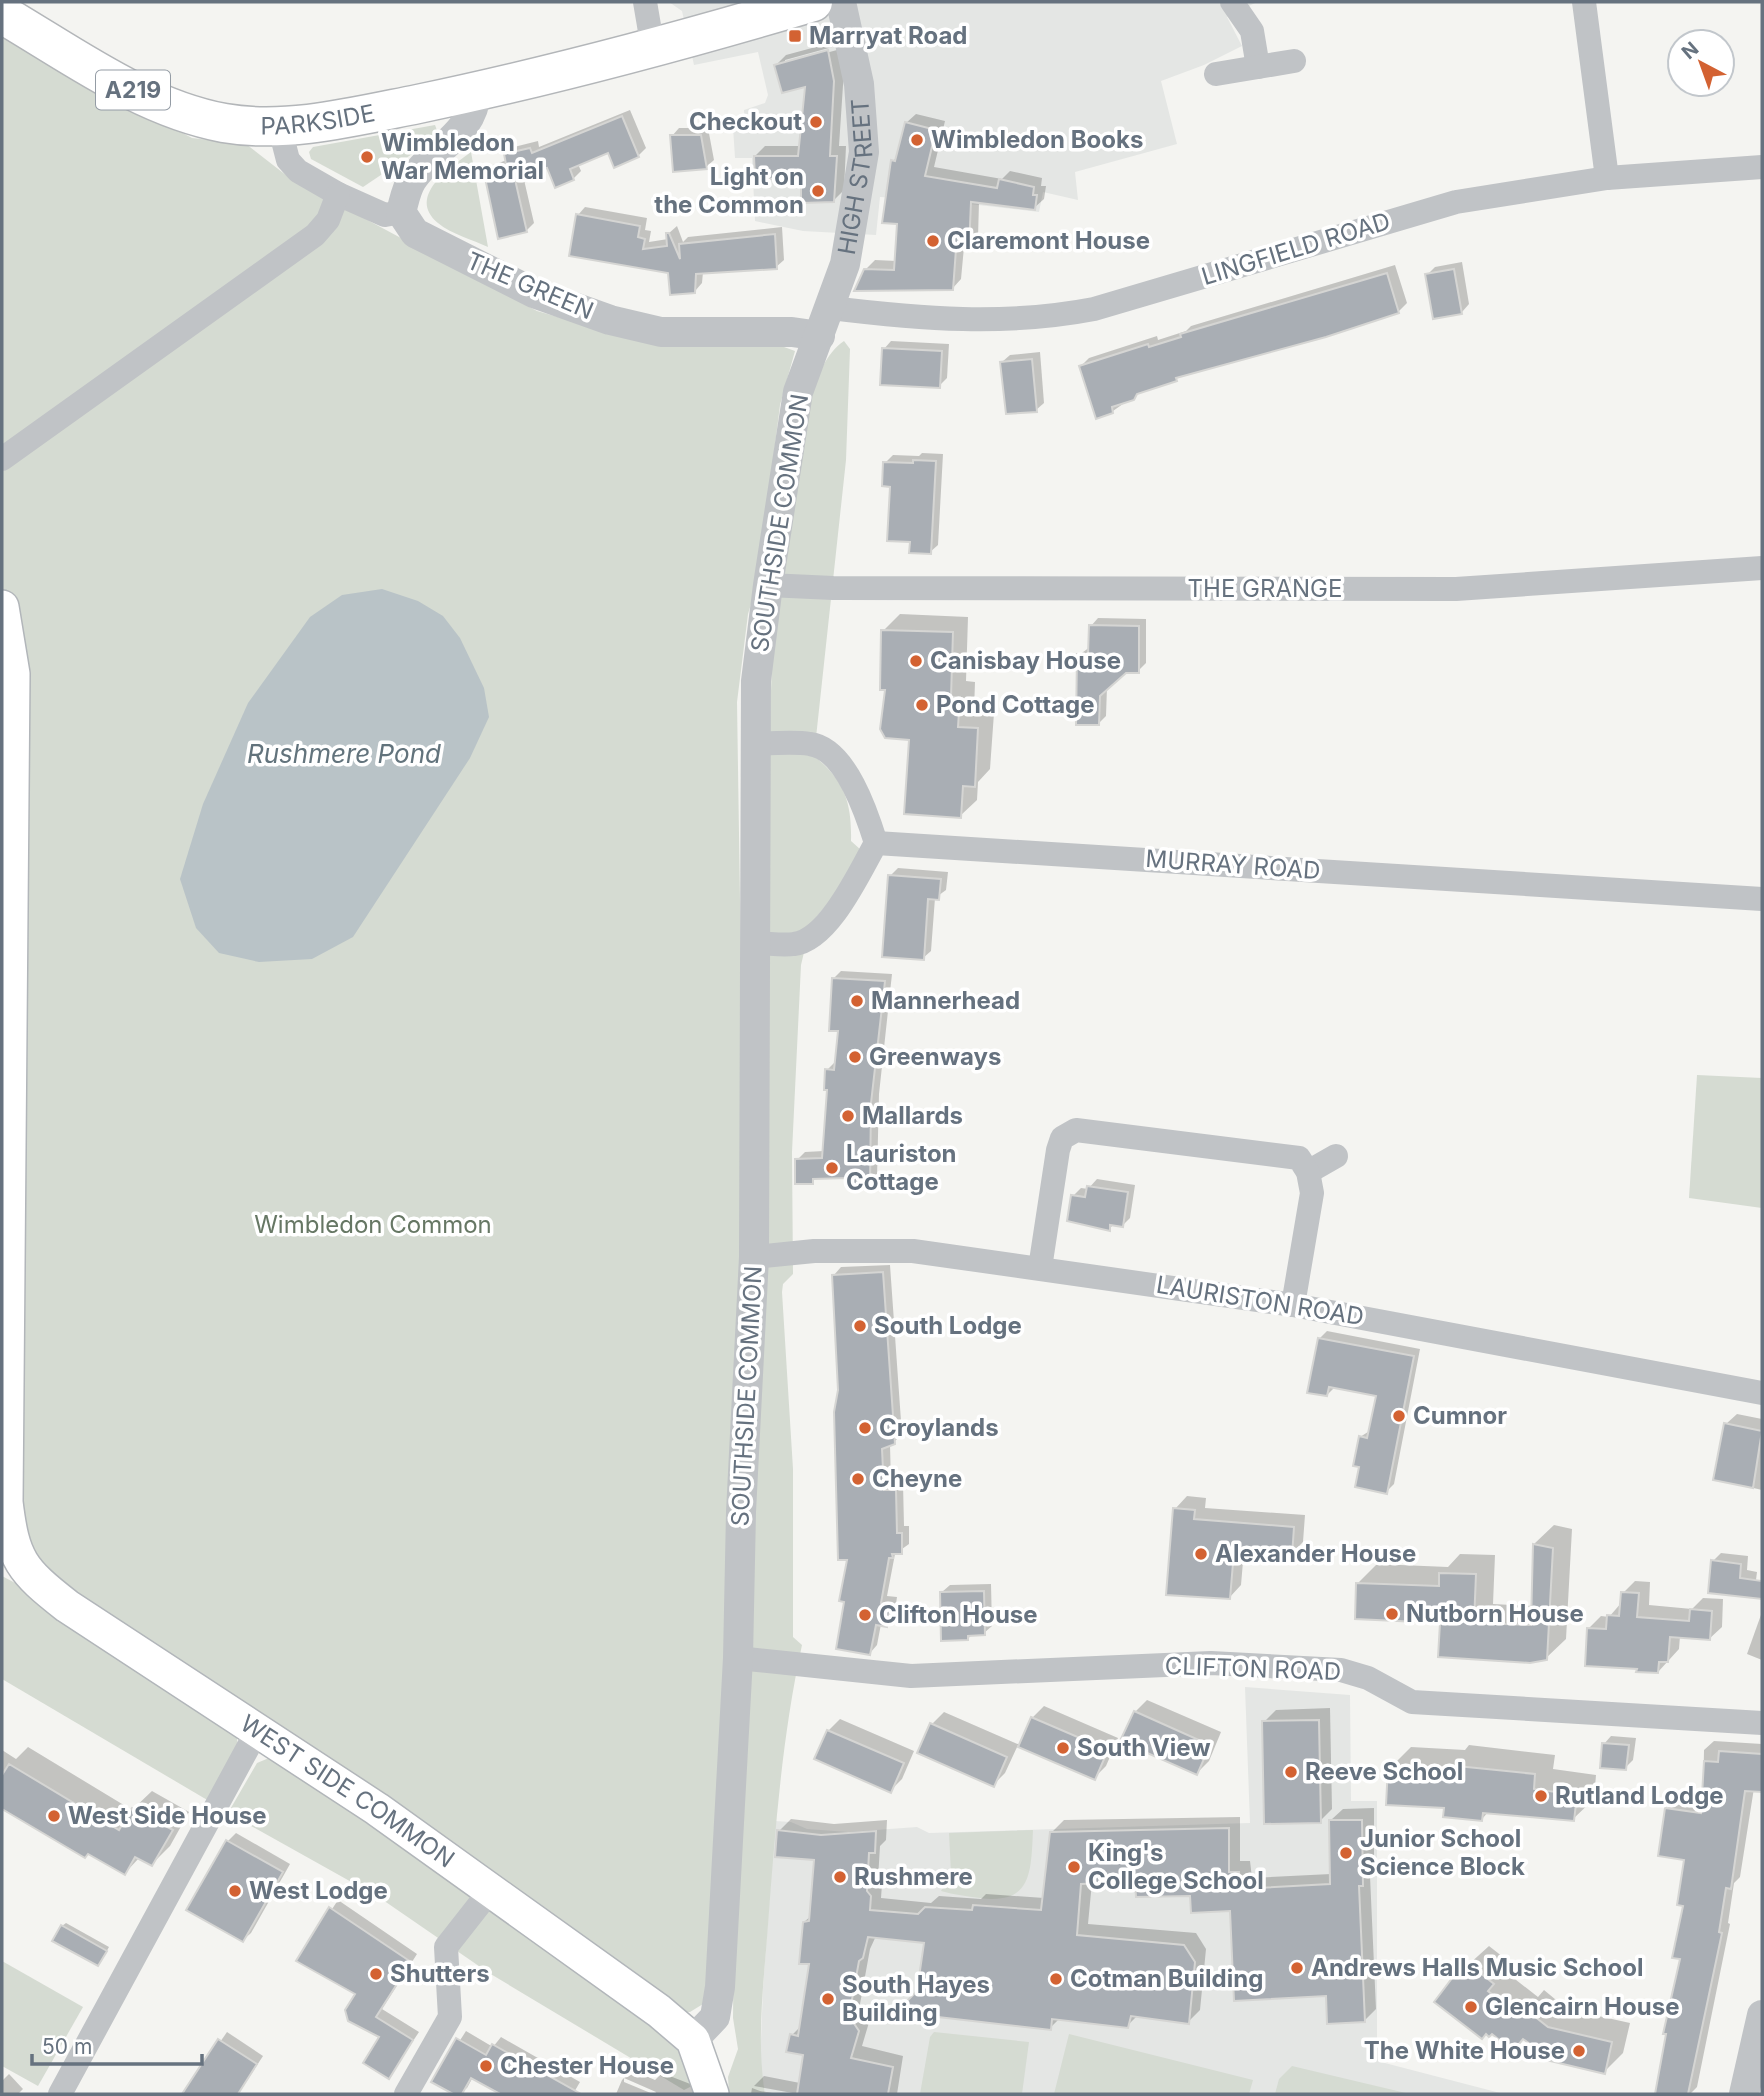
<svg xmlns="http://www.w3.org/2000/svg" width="1764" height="2096" viewBox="0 0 1764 2096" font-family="Inter,sans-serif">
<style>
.built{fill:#e4e6e4}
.green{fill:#d5dbd2}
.water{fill:#b9c3c7}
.shadow{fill:#0003;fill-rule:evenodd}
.building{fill:#a9aeb4;stroke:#d5d5d3;stroke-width:2}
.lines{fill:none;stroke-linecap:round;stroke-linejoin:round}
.secondary-casing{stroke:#b2b6ba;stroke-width:36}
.primary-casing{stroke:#b3b6b9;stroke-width:41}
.minor{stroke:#c0c3c6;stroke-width:24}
.tertiary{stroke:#c0c3c6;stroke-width:30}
.secondary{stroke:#fff;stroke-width:33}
.primary{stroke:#fff;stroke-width:38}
.poi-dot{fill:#d36232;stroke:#fff;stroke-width:2.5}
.labels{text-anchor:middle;stroke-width:7;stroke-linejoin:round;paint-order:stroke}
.shield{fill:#fff;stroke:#949ca5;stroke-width:2}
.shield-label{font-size:23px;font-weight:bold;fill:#66727f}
.poi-label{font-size:24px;font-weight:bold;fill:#66727f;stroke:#fff;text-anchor:start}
.street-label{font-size:24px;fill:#66727f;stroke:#fff}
.park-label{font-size:24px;fill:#667764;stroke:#fff}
.water-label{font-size:26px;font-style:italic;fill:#62737c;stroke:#fff}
</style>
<rect width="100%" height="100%" fill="#f4f4f1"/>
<g class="built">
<polygon points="669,2 1257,2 1227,17 1242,46 1204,65 1161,81 1177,144 1075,172 1078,200 1043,192 1039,212 952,202 880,197 876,235 803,231 755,221 752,158 735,158 733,127 745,125 744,110 765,103 768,95 758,52 694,65 682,11"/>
<polygon points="1245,1687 1350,1695 1351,1801 1377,1801 1377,2040 1381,2062 1504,2094 765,2094 760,2065 763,1988 775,1821 791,1822 807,1829 848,1832 917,1827 929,1833 1250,1823"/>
</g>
<g class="green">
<polygon points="2,32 78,78 192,138 246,144 291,179 537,311 614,333 738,346 784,347 795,351 780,405 758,581 748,614 737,702 745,1229 708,1987 703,2004 690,2012 679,2012 67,1596 2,1537"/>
<polygon points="435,125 439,136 363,187 311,159 309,152 313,147"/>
<path d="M471,152l17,95c-15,-7 -37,-13 -50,-24 -32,-27 13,-56 33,-71z"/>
<path d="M844,341l6,8 -4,111 -32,296c30,24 38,46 37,85l10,9 -30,50 -20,23 -10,42 -9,187 1,122 -10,10 -1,8 11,177v168l9,8c-20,92 -27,186 -34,280 -4,56 -12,114 -3,169h-36l-1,-17 10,-28 -5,-31 1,-110 38,-1250 37,-260c9,-21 16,-44 35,-57z"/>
<polygon points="1697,1075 1762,1078 1762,1208 1689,1198"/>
<polygon points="2,1576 32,1592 228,1724 237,1738 238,1749 209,1801 2,1679"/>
<polygon points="269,1758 283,1758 528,1935 540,1947 567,1959 672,2037 686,2061 692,2086 684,2090 489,1973 380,1898 228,1813 257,1763"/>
<path d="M1033,1830c-2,42 -1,75 -53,68 -13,-2 -26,-3 -39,-7l10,-18 -2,-40z"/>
<polygon points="2,1961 83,2007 38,2086 2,2066"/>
<polygon points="934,2032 1029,2042 1022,2094 920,2094 930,2037"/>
<polygon points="1069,2034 1253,2080 1249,2094 1054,2094"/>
<polygon points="1292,2066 1410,2094 1275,2094 1279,2079"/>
</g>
<polygon class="water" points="382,589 418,601 443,616 460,638 484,688 489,717 470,758 353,937 312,959 259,962 219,953 196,928 180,879 203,804 248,703 310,617 342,595"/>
<g class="shadow">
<path d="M838,41l6,29 -5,76h7l-2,44 -10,10 -31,-22 -48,-22 10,-10h36l6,-61 -31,-20 10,-10zM836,46l1,4 -52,14v-4z"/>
<polygon points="630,110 646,148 638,156 609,151 578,164 581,171 573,179 548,165 522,171 534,223 526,231 486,173 493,165 507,160 506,154 514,147 538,141 539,147"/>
<polygon points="916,114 945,121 934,167 1002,179 1010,171 1042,178 1041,186 1046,186 1044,199 1034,208 979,202 978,238 969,247 964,247 961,279 952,289 865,270 875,260 897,261 899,222 893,161 899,155 906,123"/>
<polygon points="679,128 708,128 714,160 706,167 672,136"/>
<polygon points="585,207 647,218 645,230 651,231 649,242 668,239 668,234 677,226 683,242 688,237 782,227 784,260 776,267 703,272 702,283 695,291 670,272 578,215"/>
<polygon points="1462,262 1469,304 1462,312 1427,275 1435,267"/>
<polygon points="1395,265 1407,303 1398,312 1181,375 1176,379 1141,391 1113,411 1081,366 1089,358 1157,336 1158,340 1186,331 1191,326"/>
<polygon points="891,341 949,344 947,378 939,386 884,349"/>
<polygon points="1040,352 1044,403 1036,410 1002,362 1010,355"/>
<polygon points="922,453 943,454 938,545 930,552 911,541 885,463 893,455 919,456"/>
<polygon points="900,614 968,617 966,681 975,682 974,711 994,713 990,769 978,782 977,800 960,816 911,739 887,688 883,631"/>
<polygon points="1098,618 1146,619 1146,663 1138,671 1126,671 1107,687 1106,716 1098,724 1079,655 1090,647 1091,626"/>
<polygon points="898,868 948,872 946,890 935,898 931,951 923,958 890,876"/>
<polygon points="841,971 892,974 879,1094 877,1178 869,1186 851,1176 817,1177 812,1182 797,1160 805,1152 824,1151 829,1089 827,1070 835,1062 840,1030 833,979"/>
<polygon points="1097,1179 1135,1185 1130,1218 1122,1226 1114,1224 1109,1229 1073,1196 1081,1188 1088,1189"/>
<polygon points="890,1265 902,1435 890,1445 891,1483 903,1483 904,1526 909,1526 909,1544 895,1554 887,1596 897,1597 894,1617 886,1625 881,1624 877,1645 870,1653 846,1600 849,1558 834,1275 841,1267"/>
<polygon points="1327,1331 1420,1349 1394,1484 1386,1492 1361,1465 1360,1437 1371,1430 1378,1395 1335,1387 1327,1395 1319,1339"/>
<polygon points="1737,1414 1762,1419 1762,1490 1715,1479 1726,1424"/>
<polygon points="1187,1496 1206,1498 1205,1508 1305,1515 1303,1542 1291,1554 1244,1550 1241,1585 1229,1598 1175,1509"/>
<polygon points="1554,1525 1572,1529 1566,1639 1546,1658 1442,1621 1358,1583 1377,1564 1448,1567 1460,1554 1495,1555 1493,1604 1533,1606 1534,1544"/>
<polygon points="1721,1553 1748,1556 1747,1570 1757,1572 1755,1588 1713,1561"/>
<polygon points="1635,1581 1650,1582 1649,1605 1692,1609 1703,1598 1723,1599 1722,1627 1709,1639 1680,1636 1679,1649 1658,1672 1638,1667 1589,1628 1601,1616 1609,1617 1622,1602 1623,1593"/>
<polygon points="991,1584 992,1626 984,1633 972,1634 968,1639 942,1592 950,1585"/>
<polygon points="1762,1612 1762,1660 1747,1654"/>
<polygon points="1147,1700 1221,1732 1209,1761 1197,1773 1135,1712"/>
<polygon points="1044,1706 1118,1738 1106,1766 1094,1778 1018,1745 1005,1773 993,1785 932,1724 944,1712 1020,1745 1032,1718"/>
<polygon points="1330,1708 1332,1809 1320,1821 1264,1722 1276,1710"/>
<polygon points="840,1719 914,1751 902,1779 890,1791 816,1759 828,1731"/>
<polygon points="1611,1736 1636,1738 1633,1760 1625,1768 1604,1744"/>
<polygon points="1714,1741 1762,1744 1762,1770 1757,1769 1740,1877 1734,1883 1728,1923 1730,1924 1697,2087 1690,2094 1669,2094 1657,2092 1682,1958 1686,1858 1667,1809 1676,1799 1703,1803 1704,1750"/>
<polygon points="1469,1745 1555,1755 1553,1769 1596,1775 1594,1799 1573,1819 1489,1811 1482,1819 1446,1807 1390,1768 1411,1747 1465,1750"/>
<polygon points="28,1747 132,1810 152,1791 189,1812 170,1846 152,1864 140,1857 125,1873 88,1852 85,1856 2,1807 2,1750 16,1759"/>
<polygon points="1374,1808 1374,1872 1370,1876 1376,2009 1364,2021 1328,1994 1231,1909 1192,1894 1137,1881 1092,1882 1088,1924 1196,1933 1206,1949 1200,2010 1188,2022 1138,2015 1127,2026 1060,2018 1050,2028 918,1992 926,1942 876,1936 870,1949 860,2004 870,2019 862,2046 903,2056 897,2094 798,2094 754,2086 764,2076 800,2083 805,2054 792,2035 802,2025 811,1963 804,1922 811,1916 816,1859 779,1831 791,1819 834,1824 887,1820 886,1840 880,1846 878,1879 882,1884 881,1898 931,1903 939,1896 981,1899 986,1894 1044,1898 1052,1832 1064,1820 1240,1817 1240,1861 1250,1861 1252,1878 1331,1874 1331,1820 1343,1809"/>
<polygon points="236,1833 290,1864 251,1933 243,1940 189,1909 228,1841"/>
<polygon points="338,1900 417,1954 382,2009 419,2032 389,2077 381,2037 357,1994 298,1961"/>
<polygon points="66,1923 109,1947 101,1961 62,1926"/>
<polygon points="1489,1946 1512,1964 1506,1972 1538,1997 1544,1990 1567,2009 1630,2023 1623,2053 1604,2072 1549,2056 1457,1975"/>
<polygon points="466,2031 493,2047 501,2037 580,2082 573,2094 503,2094 473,2077 467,2088 457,2094 434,2081"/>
<polygon points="227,2032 263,2056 238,2094 184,2094"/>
<polygon points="632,2070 655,2080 662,2073 698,2087 695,2094 655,2094 656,2092 624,2078 624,2082 653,2094 616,2094 622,2080"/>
<polygon points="9,2074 23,2089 18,2094 2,2094 2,2081"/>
<polygon points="752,2088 760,2091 779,2094 751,2094"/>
</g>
<g class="building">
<polygon points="828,50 834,81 830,156 837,156 834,202 801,203 801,179 755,179 754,156 798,156 805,87 782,93 774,65"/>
<polygon points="622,116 639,157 614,168 608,153 570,169 574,180 555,188 547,168 514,175 527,232 498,239 484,173 506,164 504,154 530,148 532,153"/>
<polygon points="905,122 936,130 925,176 997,188 999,179 1034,187 1033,195 1037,195 1035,210 971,202 969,249 956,249 953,290 854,291 864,269 894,270 897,224 882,223 891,160 895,161"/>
<polygon points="670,135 701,135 707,169 673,172"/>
<polygon points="576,214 640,226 638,237 645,239 643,249 667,246 666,233 669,233 680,259 679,244 775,234 777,269 696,274 695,293 670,295 668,273 569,256"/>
<polygon points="1454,269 1462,314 1433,319 1425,274"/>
<polygon points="1387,273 1399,313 1326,337 1176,378 1177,381 1137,394 1134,400 1112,407 1113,413 1096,419 1079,366 1148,344 1149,347 1181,337 1180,334"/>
<polygon points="882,348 942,351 940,388 880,385"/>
<polygon points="1032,359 1037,412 1006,414 1000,362"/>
<polygon points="913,460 936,461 931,554 909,553 910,542 887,541 890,487 882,486 883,462 913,463"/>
<polygon points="1089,625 1139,626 1139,673 1126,673 1100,696 1099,725 1076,725 1077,654 1088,654"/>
<polygon points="881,630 953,632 951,697 960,697 958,727 978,728 975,787 963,786 961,818 904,814 909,740 885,738 880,729 885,690 880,690"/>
<polygon points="888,875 941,879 939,900 928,899 924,960 882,957"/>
<polygon points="832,978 885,981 871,1103 870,1188 850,1189 849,1178 813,1179 813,1184 795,1184 795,1159 822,1158 827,1090 824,1090 825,1069 834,1070 838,1031 829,1031"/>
<polygon points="1087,1186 1128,1192 1123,1227 1110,1225 1110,1231 1067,1221 1071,1195 1085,1197"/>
<polygon points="883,1272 895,1444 882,1449 884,1490 896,1490 897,1533 902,1533 902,1554 892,1554 893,1558 889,1558 881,1603 891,1605 887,1627 876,1625 870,1655 836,1649 844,1602 839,1601 847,1560 838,1560 834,1412 838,1390 832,1275"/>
<polygon points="1318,1338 1414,1356 1387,1494 1355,1487 1359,1467 1353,1466 1359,1436 1367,1438 1376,1396 1329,1387 1327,1396 1307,1393"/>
<polygon points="1724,1423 1762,1431 1753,1488 1713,1480"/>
<polygon points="1173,1508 1195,1510 1194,1519 1294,1527 1292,1556 1234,1551 1230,1599 1166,1595"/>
<polygon points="1533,1544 1553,1548 1547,1660 1530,1663 1438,1657 1440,1623 1355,1619 1356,1583 1439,1586 1439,1573 1476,1574 1474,1623 1531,1625"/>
<polygon points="1711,1560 1741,1564 1740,1578 1762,1581 1762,1599 1708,1593"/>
<polygon points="984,1591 985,1635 968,1636 968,1640 941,1641 940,1592"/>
<polygon points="1621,1592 1639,1593 1637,1617 1689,1621 1690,1609 1712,1611 1710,1640 1670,1637 1668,1662 1659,1662 1658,1673 1636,1672 1637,1669 1585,1666 1587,1628 1606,1629 1607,1615 1619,1616"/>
<polygon points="1134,1711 1210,1745 1197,1775 1120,1741"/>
<polygon points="1031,1717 1108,1750 1095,1780 1018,1747"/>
<polygon points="1319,1720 1321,1823 1264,1824 1262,1721"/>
<polygon points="930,1723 1007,1757 994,1787 917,1753"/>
<polygon points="827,1730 904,1763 891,1793 814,1759"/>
<polygon points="1602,1743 1629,1745 1626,1770 1600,1768"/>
<polygon points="1719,1751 1762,1754 1762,1792 1745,1791 1731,1889 1726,1888 1719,1932 1722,1933 1688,2094 1655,2094 1666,2034 1663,2034 1680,1959 1672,1958 1683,1906 1677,1905 1684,1860 1658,1856 1665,1808 1701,1813 1704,1761 1718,1762"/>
<polygon points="9,1764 119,1830 132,1808 173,1830 152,1866 135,1857 125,1875 88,1854 85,1858 2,1809 2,1775"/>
<polygon points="1447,1765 1535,1774 1534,1789 1577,1795 1574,1821 1483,1813 1482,1821 1443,1817 1444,1808 1386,1805 1388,1767 1447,1769"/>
<polygon points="1329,1820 1362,1820 1363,1886 1359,1886 1365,2022 1327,2024 1326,1996 1234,2001 1230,1911 1191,1913 1190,1896 1136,1897 1135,1882 1081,1884 1077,1935 1184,1945 1195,1962 1189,2024 1131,2016 1128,2028 1052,2019 1051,2030 912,2014 906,2008 907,2001 917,1991 924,1943 868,1937 863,1958 859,1961 849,2016 859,2031 851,2058 893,2067 888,2094 797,2094 803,2055 786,2052 790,2034 798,2036 809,1964 799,1964 803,1922 809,1921 814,1860 775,1857 777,1830 821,1835 876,1831 875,1853 869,1853 867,1891 871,1896 870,1910 918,1914 925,1907 972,1910 973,1905 1041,1910 1050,1832 1229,1828 1229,1872 1239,1872 1241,1889 1330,1884"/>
<polygon points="226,1840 283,1872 243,1942 186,1910"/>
<polygon points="329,1907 411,1962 376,2017 413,2040 389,2079 363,2063 379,2037 348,2021 345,2010 355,1994 296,1961"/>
<polygon points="61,1925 107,1951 98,1966 52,1941"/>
<polygon points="1469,1964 1494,1984 1488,1991 1518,2015 1524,2008 1548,2027 1612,2042 1605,2074 1546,2060 1547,2056 1523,2039 1513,2051 1492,2034 1489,2037 1486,2034 1482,2039 1434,2002 1456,1973"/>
<polygon points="456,2038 486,2055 492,2044 581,2094 500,2094 471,2078 462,2094 453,2094 431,2082"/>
<polygon points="218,2039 257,2064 238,2094 182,2094"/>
</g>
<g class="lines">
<g class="secondary-casing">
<g id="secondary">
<path id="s2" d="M2,607l11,67 -7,828c7,58 15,68 61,104l310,203 282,202 34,29 19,54"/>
</g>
</g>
<g class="primary-casing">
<g id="primary">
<path id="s3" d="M2,14c70,41 141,94 222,109 63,11 133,-7 194,-19 134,-28 264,-63 395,-102"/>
</g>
</g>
<g class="minor">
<polyline points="645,2 653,49"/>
<polyline points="1232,2 1252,31 1258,67"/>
<polyline points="1584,2 1607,178"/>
<polyline points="1216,74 1294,61"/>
<polyline points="279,125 288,160 298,171 338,194 385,215 401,212"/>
<path d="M831,308c89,11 175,18 263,1l362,-107 151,-24 155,-11"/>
<polyline points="2,459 315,235 328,220 338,194"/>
<polyline points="768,585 833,588 1456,589 1762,568"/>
<path d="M756,743c17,1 37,-2 54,1 36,5 57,70 66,99"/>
<path d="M755,943c13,0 27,3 39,1 35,-4 66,-73 82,-101l886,56"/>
<polyline points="1308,1172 1336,1156"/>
<polyline points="754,1257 814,1251 913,1251 1293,1305 1762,1393"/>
<polyline points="1040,1268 1058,1150 1062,1138 1076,1130 1299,1158 1308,1172 1312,1193 1293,1305"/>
<polyline points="738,1658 911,1676 1211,1663 1341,1670 1368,1678 1412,1702 1762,1723"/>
<polyline points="60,2094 257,1731"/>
<polyline points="406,2094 450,2017 446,1947 490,1891"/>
</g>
<g class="tertiary">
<path d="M476,92c-2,42 -43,56 -64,88 -6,9 -8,22 -11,32l14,21 119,60 76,27 51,12h131l28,4"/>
<path id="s1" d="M693,2040l22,-23 5,-30 18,-329 3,-146 13,-255 2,-576 12,-96 30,-193 47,-128 19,-112 -5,-68 -18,-82"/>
<polyline points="1744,2094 1762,2015"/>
</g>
<use href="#secondary" class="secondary"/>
<use href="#primary" class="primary"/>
</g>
<g class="poi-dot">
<rect x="788" y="29" width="14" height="14" rx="3.5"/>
<circle cx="816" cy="122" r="7"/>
<circle cx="917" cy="140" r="7"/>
<circle cx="367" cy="157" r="7"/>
<circle cx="818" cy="191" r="7"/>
<circle cx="933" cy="241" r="7"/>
<circle cx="916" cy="661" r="7"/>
<circle cx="922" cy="705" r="7"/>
<circle cx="857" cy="1001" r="7"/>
<circle cx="855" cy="1057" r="7"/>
<circle cx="848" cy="1116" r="7"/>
<circle cx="832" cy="1168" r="7"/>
<circle cx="860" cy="1326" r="7"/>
<circle cx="1399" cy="1416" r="7"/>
<circle cx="865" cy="1428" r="7"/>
<circle cx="858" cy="1479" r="7"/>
<circle cx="1201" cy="1554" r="7"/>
<circle cx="1392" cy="1614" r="7"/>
<circle cx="865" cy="1615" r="7"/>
<circle cx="1063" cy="1748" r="7"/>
<circle cx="1291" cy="1772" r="7"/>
<circle cx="1541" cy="1796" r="7"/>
<circle cx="54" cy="1816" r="7"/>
<circle cx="1346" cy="1853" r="7"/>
<circle cx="1074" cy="1867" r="7"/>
<circle cx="840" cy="1877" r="7"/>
<circle cx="235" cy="1891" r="7"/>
<circle cx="1297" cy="1968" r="7"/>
<circle cx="376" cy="1974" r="7"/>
<circle cx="1056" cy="1979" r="7"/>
<circle cx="828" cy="1999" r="7"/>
<circle cx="1471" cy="2007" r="7"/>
<circle cx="1579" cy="2051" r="7"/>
<circle cx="486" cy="2066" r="7"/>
</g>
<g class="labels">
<rect class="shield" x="96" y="70.5" width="74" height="39" rx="5"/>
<g class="shield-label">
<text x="133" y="98">A219</text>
</g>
<g class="poi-label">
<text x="809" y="44">Marryat Road</text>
<text x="802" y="130" text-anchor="end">Checkout</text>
<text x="931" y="148">Wimbledon Books</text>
<text x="381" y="151">Wimbledon<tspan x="381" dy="28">War Memorial</tspan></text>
<text x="804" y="185" text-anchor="end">Light on<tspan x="804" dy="28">the Common</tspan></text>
<text x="947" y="249">Claremont House</text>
<text x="930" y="669">Canisbay House</text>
<text x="936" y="713">Pond Cottage</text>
<text x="871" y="1009">Mannerhead</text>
<text x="869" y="1065">Greenways</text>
<text x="862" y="1124">Mallards</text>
<text x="846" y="1162">Lauriston<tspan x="846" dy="28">Cottage</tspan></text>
<text x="874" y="1334">South Lodge</text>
<text x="1413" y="1424">Cumnor</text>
<text x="879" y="1436">Croylands</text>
<text x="872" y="1487">Cheyne</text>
<text x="1215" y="1562">Alexander House</text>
<text x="1406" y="1622">Nutborn House</text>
<text x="879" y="1623">Clifton House</text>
<text x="1077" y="1756">South View</text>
<text x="1305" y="1780">Reeve School</text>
<text x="1555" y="1804">Rutland Lodge</text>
<text x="68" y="1824">West Side House</text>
<text x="1360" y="1847">Junior School<tspan x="1360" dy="28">Science Block</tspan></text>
<text x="1088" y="1861">King's<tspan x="1088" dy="28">College School</tspan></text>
<text x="854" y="1885">Rushmere</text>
<text x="249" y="1899">West Lodge</text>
<text x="1311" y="1976">Andrews Halls Music School</text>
<text x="390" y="1982">Shutters</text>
<text x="1070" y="1987">Cotman Building</text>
<text x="842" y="1993">South Hayes<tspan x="842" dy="28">Building</tspan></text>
<text x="1485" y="2015">Glencairn House</text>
<text x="1565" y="2059" text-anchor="end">The White House</text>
<text x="500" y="2074">Chester House</text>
</g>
<g class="street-label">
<text dy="8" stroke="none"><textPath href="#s3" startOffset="343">PARKSIDE</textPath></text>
<text dy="8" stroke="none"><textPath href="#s1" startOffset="1886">HIGH STREET</textPath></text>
<text transform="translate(1296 249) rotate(-17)" y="8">LINGFIELD ROAD</text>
<text transform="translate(530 286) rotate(23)" y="8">THE GREEN</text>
<text transform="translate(780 523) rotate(-81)" y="8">SOUTHSIDE COMMON</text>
<text x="1265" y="597">THE GRANGE</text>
<text transform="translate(1233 865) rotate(4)" y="8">MURRAY ROAD</text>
<text transform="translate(1260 1301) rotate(9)" y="8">LAURISTON ROAD</text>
<text transform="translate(747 1396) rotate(-87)" y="8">SOUTHSIDE COMMON</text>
<text transform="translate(1253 1669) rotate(2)" y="8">CLIFTON ROAD</text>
<text dy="8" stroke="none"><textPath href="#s2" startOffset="1358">WEST SIDE COMMON</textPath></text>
</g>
<g class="park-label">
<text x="373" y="1233">Wimbledon Common</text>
</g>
<g class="water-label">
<text x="344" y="763">Rushmere Pond</text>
</g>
</g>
<rect width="1764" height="2096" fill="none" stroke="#66727f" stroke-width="7"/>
<g transform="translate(1701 63) rotate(319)"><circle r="33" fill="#ffffff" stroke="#c2c7cc" stroke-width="2"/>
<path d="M0-5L12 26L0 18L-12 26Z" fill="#d36232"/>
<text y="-10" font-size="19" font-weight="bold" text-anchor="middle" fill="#66727f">N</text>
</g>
<path d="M32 2054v10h170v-10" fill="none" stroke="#66727f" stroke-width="3.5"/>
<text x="42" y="2054" font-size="21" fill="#66727f" stroke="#ffffff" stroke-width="5" paint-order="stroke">50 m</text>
</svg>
